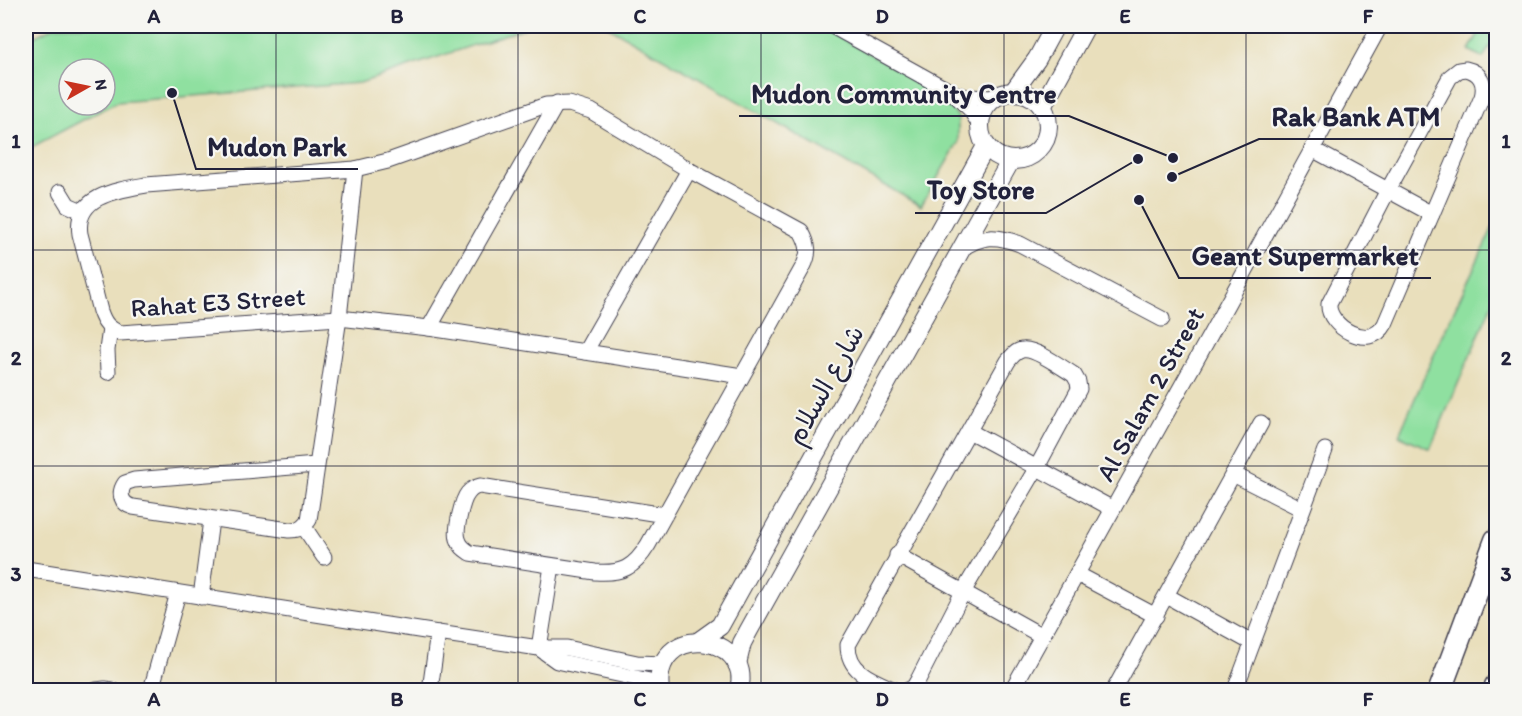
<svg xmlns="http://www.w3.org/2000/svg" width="1522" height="716" viewBox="0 0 1522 716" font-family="Itim,'Playpen Sans Arabic',sans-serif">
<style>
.green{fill:#8fe0a0;stroke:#58816e;stroke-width:1.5;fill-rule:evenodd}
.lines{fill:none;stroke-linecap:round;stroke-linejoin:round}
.minor-casing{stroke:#403e4e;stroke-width:17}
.tertiary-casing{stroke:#403e4e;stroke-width:20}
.primary-casing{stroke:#403e4e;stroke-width:25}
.minor{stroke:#fff;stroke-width:15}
.tertiary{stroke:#fff;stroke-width:18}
.primary{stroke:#fff;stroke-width:22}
.grid{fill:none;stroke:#22223b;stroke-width:1.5;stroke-opacity:0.55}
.labels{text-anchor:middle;stroke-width:4.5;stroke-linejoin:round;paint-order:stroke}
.street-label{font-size:26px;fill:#22223b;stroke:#f6f6f2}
.leader{fill:none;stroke:#22223b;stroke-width:2}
.callout-dot{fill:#22223b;stroke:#f6f6f2;stroke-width:2}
.callout-label{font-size:27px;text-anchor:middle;font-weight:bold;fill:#22223b;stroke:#f6f6f2;stroke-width:4.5;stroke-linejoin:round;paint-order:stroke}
.neatline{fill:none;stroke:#22223b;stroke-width:2}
.grid-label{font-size:20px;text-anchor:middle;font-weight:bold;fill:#22223b}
</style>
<rect width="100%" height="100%" fill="#f6f6f2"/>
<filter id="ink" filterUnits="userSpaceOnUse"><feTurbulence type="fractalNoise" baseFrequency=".0167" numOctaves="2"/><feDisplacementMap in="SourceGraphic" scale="12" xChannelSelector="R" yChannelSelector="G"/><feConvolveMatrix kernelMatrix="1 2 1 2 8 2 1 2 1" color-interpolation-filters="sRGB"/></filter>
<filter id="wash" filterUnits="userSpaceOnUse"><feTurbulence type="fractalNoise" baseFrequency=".008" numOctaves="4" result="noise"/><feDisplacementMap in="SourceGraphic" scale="24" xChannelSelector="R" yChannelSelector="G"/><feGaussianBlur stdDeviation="1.35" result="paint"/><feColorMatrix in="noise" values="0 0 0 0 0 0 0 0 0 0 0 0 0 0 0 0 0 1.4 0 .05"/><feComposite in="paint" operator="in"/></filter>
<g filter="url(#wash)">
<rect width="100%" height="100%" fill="#e9dfbc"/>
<g class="green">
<path d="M55,26h476l-171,57 -243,19 -91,48v-109zM69,69h36v36h-36z"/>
<polygon points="607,26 821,26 942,95 958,117 958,143 921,206"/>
<polygon points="1483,26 1496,26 1496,37 1483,58 1469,50"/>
<polygon points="1496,221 1496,295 1430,449 1399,435 1443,334"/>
</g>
</g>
<g filter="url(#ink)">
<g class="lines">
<g class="minor-casing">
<g id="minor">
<polyline points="832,26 953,93 970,109 980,125"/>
<path d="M1466,69c14,3 20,14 16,28l-97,227c-15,28 -58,2 -56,-20l59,-114 62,-113 9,-7z"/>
<polyline points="956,94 966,97 995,98"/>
<polyline points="1312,149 1432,214"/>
<polyline points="60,192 68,205 82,211"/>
<path d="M961,249c22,-14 35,-14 59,-5l142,75"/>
<polyline points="429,328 557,103"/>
<polyline points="585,352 689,170"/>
<polyline points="108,372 107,350 110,329"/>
<polyline points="969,431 1113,509"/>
<path d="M316,465l-182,15 -9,3c-7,10 -4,21 8,24l156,23c10,0 14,-2 20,-10l30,-202 16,-149"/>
<polyline points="1233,474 1302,509"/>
<path d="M665,515l-185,-29c-5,1 -8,2 -12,7 -6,7 -13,37 -10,46 2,7 6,10 12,14l125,19c27,2 39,-4 53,-27l155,-278c7,-14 6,-22 -2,-36l-112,-61 -98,-59 -22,-7 -23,1 -158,56 -33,8 -209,16c-29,5 -72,11 -66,49l20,77c4,12 8,17 20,22l219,-15 90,10 313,48"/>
<polyline points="304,527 324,557"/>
<polyline points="897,555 1042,636"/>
<polyline points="26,569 438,633 539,648 567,648 637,663 663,664"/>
<polyline points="1077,574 1156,616"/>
<polyline points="1167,596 1252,643"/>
<polyline points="201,597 211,520"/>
<polyline points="539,648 557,661 659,683"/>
<polyline points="539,648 552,566"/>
<polyline points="96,690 105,689 112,690"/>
<polyline points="151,690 178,593"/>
<polyline points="430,690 438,633"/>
<path d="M895,690c-23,-10 -47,-18 -47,-45l160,-284c4,-5 8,-10 14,-11 12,-3 41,18 52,25l4,7 1,7 -43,80 -73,123 -45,88 -4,7 -6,3"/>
<polyline points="1012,690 1209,337 1380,26"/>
<polyline points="1114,690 1261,423"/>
<polyline points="1235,690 1325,450"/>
</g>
</g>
<g class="tertiary-casing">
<g id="tertiary">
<polyline points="1013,92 1037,59 1055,26"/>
<circle cx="1014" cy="126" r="34"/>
<polyline points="1042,107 1086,26"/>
<polyline points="699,641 720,626 986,146"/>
<polyline points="737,664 742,643 749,630 1011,160"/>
<path d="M660,690c-9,-69 94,-58 79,0"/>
</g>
</g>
<g class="primary-casing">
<g id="primary">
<polyline points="1440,690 1496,540"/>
<polyline points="1495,690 1496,686"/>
</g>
</g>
<use href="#minor" class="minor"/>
<use href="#tertiary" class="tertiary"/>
<use href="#primary" class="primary"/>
</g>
</g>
<path class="grid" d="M276,26v664M518,26v664M761,26v664M1004,26v664M1246,26v664M26,250h1470M26,466h1470"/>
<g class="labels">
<g class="street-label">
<text transform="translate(218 302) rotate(-4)" y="9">Rahat E3 Street</text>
<text transform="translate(825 385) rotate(-61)" y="9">شارع السلام</text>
<text transform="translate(1150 394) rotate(-61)" y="9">Al Salam 2 Street</text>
</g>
</g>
<path class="leader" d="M1173 158L1069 116H739M1172 177L1259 139H1453M172 93L196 169H358M1138 159L1046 213H915M1139 200L1179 278H1431"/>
<g class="callout-dot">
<circle cx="1173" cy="158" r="6"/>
<circle cx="1172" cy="177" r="6"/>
<circle cx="172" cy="93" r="6"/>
<circle cx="1138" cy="159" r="6"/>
<circle cx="1139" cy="200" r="6"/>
</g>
<g class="callout-label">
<text x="904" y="103">Mudon Community Centre</text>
<text x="1356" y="126">Rak Bank ATM</text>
<text x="277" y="156">Mudon Park</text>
<text x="981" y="199">Toy Store</text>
<text x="1305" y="265">Geant Supermarket</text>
</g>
<rect width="1522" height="716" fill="none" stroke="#f6f6f2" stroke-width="66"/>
<g transform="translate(87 87) rotate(81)"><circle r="28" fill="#f6f6f2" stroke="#a1a1a9" stroke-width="1.5"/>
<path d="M0-4.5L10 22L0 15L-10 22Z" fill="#c8321e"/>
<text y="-9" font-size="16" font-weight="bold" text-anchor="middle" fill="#22223b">N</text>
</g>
<rect x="33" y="33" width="1456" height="650" class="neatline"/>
<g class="grid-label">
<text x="154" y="23">A</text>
<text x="397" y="23">B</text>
<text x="640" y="23">C</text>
<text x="882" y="23">D</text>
<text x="1125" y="23">E</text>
<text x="1368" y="23">F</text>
<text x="16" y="148">1</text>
<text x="1506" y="148">1</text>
<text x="16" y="365">2</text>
<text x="1506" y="365">2</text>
<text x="16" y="581">3</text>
<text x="1506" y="581">3</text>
<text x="154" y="706">A</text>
<text x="397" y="706">B</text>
<text x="640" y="706">C</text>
<text x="882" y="706">D</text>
<text x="1125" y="706">E</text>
<text x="1368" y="706">F</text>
</g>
</svg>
